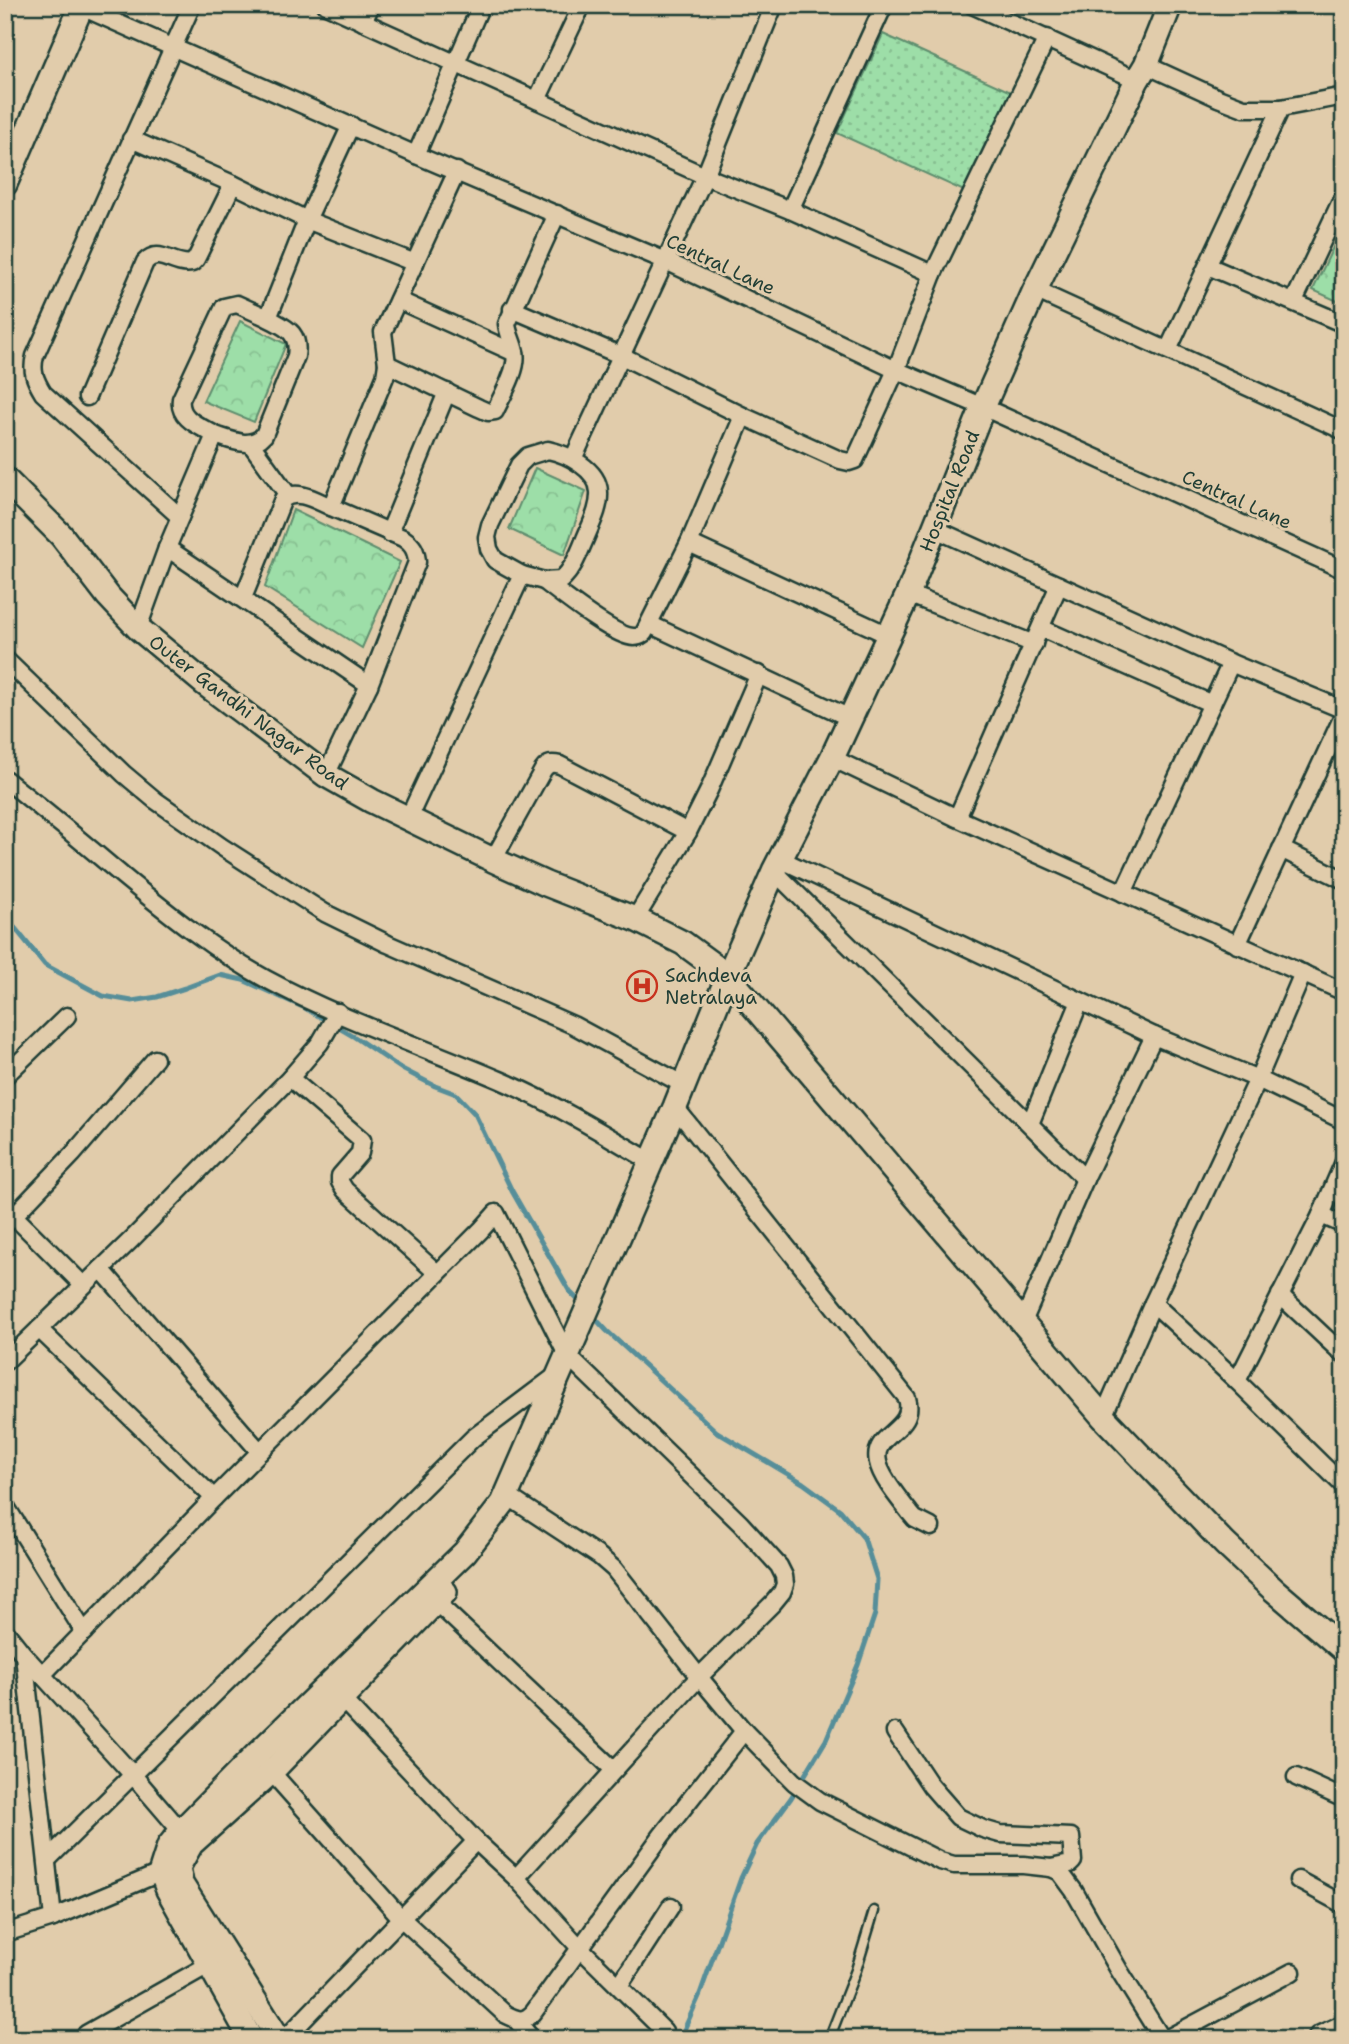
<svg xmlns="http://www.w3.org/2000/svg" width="1349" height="2044" viewBox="0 0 1349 2044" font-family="'Shantell Sans',sans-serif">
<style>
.grass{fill:url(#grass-dots);stroke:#5e8e6e;stroke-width:2}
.park{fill:url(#park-crowns);stroke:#5e8e6e;stroke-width:2}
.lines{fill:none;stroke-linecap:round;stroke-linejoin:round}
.stream{stroke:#578e99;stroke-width:5}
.lane-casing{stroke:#1f3d34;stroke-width:13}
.street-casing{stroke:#1f3d34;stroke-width:21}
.secondary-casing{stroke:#1f3d34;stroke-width:28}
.lane{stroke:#e1ccab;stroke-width:8}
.street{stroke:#e1ccab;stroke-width:16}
.secondary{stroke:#e1ccab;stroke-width:23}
.labels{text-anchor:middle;stroke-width:6;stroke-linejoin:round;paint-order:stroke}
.street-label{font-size:19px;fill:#1f3d34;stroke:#e1ccab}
.poi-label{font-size:19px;fill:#1f3d34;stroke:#e1ccab;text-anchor:start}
</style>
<defs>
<pattern id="grass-dots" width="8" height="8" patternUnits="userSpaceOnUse" patternTransform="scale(1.75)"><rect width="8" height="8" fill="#9ddea8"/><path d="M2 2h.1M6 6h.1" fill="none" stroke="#87bf91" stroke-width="1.8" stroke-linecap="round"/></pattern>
<pattern id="park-crowns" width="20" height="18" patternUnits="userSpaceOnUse" patternTransform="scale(1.75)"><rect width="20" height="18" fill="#9ddea8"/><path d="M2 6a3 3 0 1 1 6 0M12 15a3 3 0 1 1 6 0" fill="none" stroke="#87bf91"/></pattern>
</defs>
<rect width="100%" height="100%" fill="#e1ccab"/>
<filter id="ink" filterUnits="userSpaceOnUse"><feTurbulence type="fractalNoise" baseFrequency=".0143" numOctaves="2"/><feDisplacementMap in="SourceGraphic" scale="14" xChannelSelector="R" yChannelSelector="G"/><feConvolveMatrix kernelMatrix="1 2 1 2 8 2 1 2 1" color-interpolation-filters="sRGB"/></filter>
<g filter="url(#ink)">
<polygon class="grass" points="883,34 1011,92 966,192 837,133"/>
<g class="park">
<polygon points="1344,224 1344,304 1313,290"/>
<polygon points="240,321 286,344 254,422 203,401"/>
<polygon points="535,468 586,491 564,555 509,529"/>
<polygon points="293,510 400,562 362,648 265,587"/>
</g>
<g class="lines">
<g class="stream">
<polyline points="5,919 15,928 45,965 103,996 132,1001 157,997 185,988 220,975 243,980 305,1008 353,1036 402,1069 435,1086 456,1094 475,1114 512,1191 570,1292 582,1304"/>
<polyline points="591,1314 607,1331 717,1432 803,1483 840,1510 864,1538 877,1579 875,1614 858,1665 826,1740 791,1798 757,1844 741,1878 700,1994 680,2039"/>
</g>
<g class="lane-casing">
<polyline id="lane" points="829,2039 856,1970 874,1911"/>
</g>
<g class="street-casing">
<g id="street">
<polyline points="77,5 416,155 666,261 896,370 983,407 1344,570"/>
<polyline points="326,5 705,176 790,210 933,274"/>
<polyline points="972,5 1137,80"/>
<polyline points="363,22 371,5"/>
<polyline points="1146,65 1218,98 1244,108 1281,108 1344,96"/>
<polyline points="537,100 582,5"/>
<polyline points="5,133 24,143"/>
<polyline points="131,139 233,184 307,220 415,263"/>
<polyline points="416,155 481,5"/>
<polyline points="790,210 884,5"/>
<polyline points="1208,266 1344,324"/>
<polyline points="1035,290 1344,431"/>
<polyline points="398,300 515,353"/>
<polyline points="1294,301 1344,195"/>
<polyline points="512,309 622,356 743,416 840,460 849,462 855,460 896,370 933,274 1047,38"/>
<polyline points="1168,350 1281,108"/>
<path d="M387,364l92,44 9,4 7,-1c7,-15 24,-43 20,-59 -2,-10 -7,-18 -8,-28l50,-110"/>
<path d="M87,397l58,-135c14,-16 29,5 47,1l4,-4 37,-75"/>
<path d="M215,435c16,5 36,15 49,0l32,-79c4,-24 -10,-28 -28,-38"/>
<polyline points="251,444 288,495"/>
<path d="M548,450c19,4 50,19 51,42 1,16 -8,32 -14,47 -7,16 -11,29 -24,41l-17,1 -22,-6 -27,-15 -6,-11 -2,-12 3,-12 29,-60 9,-9z"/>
<polyline points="573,459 705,176 774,5"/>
<path d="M180,517l-137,-124c-8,-13 -12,-22 -8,-37l157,-351"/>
<polyline points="933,528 1231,663 1344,710"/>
<polyline points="389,533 447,392"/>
<polyline points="689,543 888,635"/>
<polyline points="167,548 369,685"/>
<path d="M544,581c17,13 71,56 90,56 6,0 6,-1 10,-4l45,-90 54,-127"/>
<polyline points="908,594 1034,644"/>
<path d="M243,598l40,-99c14,-11 34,2 48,8"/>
<polyline points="649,624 850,718"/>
<path d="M138,628l29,-80 48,-113c-15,-9 -37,-16 -34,-36l43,-92 13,-3 31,14 39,-98 44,-95"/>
<polyline points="1041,628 1212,704"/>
<polyline points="5,659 124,774 155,800 222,847 325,913 388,944 573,1025 684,1085"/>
<polyline points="832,758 957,818 1344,992"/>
<path d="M326,775l43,-90 48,-123c-1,-12 -4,-17 -14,-24l-72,-31 54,-130 2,-13 -4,-32 74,-161"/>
<path d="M5,779c40,32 80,65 119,98 45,37 91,74 142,102 74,40 157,68 234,101 53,23 101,52 150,81"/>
<polyline points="957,818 1059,585"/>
<polyline points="408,819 522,575"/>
<polyline points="1281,849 1344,880"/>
<polyline points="780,859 1154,1036 1258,1079 1344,1121"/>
<path d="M493,860l50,-90c5,-7 9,-7 17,-5l128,67"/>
<polyline points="774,871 1085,1179 1154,1036"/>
<polyline points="1123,893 1231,663"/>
<polyline points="635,919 688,832 709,790 759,674"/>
<polyline points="1237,945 1344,714"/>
<polyline points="5,1076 67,1016"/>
<polyline points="290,1078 362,1140 360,1153 340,1176 340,1182 345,1190 437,1273"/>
<path d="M675,1107l232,291c10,33 -36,35 -29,64 3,16 22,38 32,51l5,6 16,8"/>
<polyline points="1030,1124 1080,1001"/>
<polyline points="5,1207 83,1285"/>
<polyline points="1321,1215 1344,1162"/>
<polyline points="5,1225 73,1154 155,1059"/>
<polyline points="101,1269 260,1452"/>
<polyline points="1280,1295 1344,1355"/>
<polyline points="1153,1303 1258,1079 1303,973"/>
<polyline points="1023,1322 1085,1179"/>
<polyline points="39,1329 214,1498"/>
<polyline points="5,1362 132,1239 290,1078 320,1043 338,1012"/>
<polyline points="1237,1381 1344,1486"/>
<polyline points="1103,1417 1153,1303 1237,1381 1321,1215 1344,1225"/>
<polyline points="506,1495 599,1556 614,1569 699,1677 744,1731 794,1782 820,1801 940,1861 954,1865 1024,1865 1051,1868 1060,1872 1074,1891 1119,1970 1162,2039"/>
<polyline points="5,1505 84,1632"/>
<polyline points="436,1602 614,1770"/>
<polyline points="5,1631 24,1655 132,1774 186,1837"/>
<polyline points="42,1675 214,1498 481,1230 496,1213 567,1355 741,1524 779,1566 784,1576 785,1584 782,1592 773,1603 699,1677 516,1878"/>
<polyline points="342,1699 476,1841 516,1878 580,1948 664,2031"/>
<polyline points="895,1732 931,1786 958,1817 983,1829 1000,1834 1071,1837 1073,1861 1070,1864 1051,1868"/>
<path d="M266,1766l135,152 104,96c12,6 18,9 28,-1l129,-178 82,-104"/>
<polyline points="1296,1777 1344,1799"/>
<polyline points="47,1860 473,1438 557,1375"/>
<polyline points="1298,1880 1344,1905"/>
<polyline points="53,1918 169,1869"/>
<polyline points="5,1933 53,1918 24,1655"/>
<polyline points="619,1986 671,1906"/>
<polyline points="517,2021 532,2039"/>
<polyline points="86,2034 210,1964"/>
<polyline points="285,2039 476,1841"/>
<polyline points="1166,2039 1292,1972"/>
<polyline points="1316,2039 1318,2035 1344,2023"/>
</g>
</g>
<g class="secondary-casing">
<g id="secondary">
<polyline points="5,184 82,5"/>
<polyline points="5,479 61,535 108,596 138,628 204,683 326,775 372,801 493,860 546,884 635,919 683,943 728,976 1103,1417 1225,1544 1274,1590 1344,1650"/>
<polyline points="251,2039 168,1890 161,1871 169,1846 182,1830 256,1755 465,1552 503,1503 675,1107 728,976 774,871 832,758 908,594 983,407 1035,290 1137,80 1146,65 1170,5"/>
<polyline points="279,2039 181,1884 178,1867 191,1844 271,1772 445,1592"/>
</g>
</g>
<use href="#lane" class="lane"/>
<use href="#street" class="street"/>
<use href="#secondary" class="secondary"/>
</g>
</g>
<defs>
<g id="hospital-ring" transform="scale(1.575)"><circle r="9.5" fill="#e1ccab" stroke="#c8321e" stroke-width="1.5"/><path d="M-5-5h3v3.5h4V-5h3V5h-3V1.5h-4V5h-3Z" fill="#c8321e"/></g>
</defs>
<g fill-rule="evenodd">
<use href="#hospital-ring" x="642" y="986"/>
</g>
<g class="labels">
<g class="street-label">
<text transform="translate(721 264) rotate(25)" y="7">Central Lane</text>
<text transform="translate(949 491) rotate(-68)" y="7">Hospital Road</text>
<text transform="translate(1237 499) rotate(24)" y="7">Central Lane</text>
<text transform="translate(249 712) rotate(37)" y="7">Outer Gandhi Nagar Road</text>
</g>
<g class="poi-label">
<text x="665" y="982">Sachdeva<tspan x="665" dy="22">Netralaya</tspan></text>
</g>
</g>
<rect width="1349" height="2044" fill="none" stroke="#e1ccab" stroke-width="28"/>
<rect x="14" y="14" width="1321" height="2016" fill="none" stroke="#1f3d34" stroke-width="2.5" filter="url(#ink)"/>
</svg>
